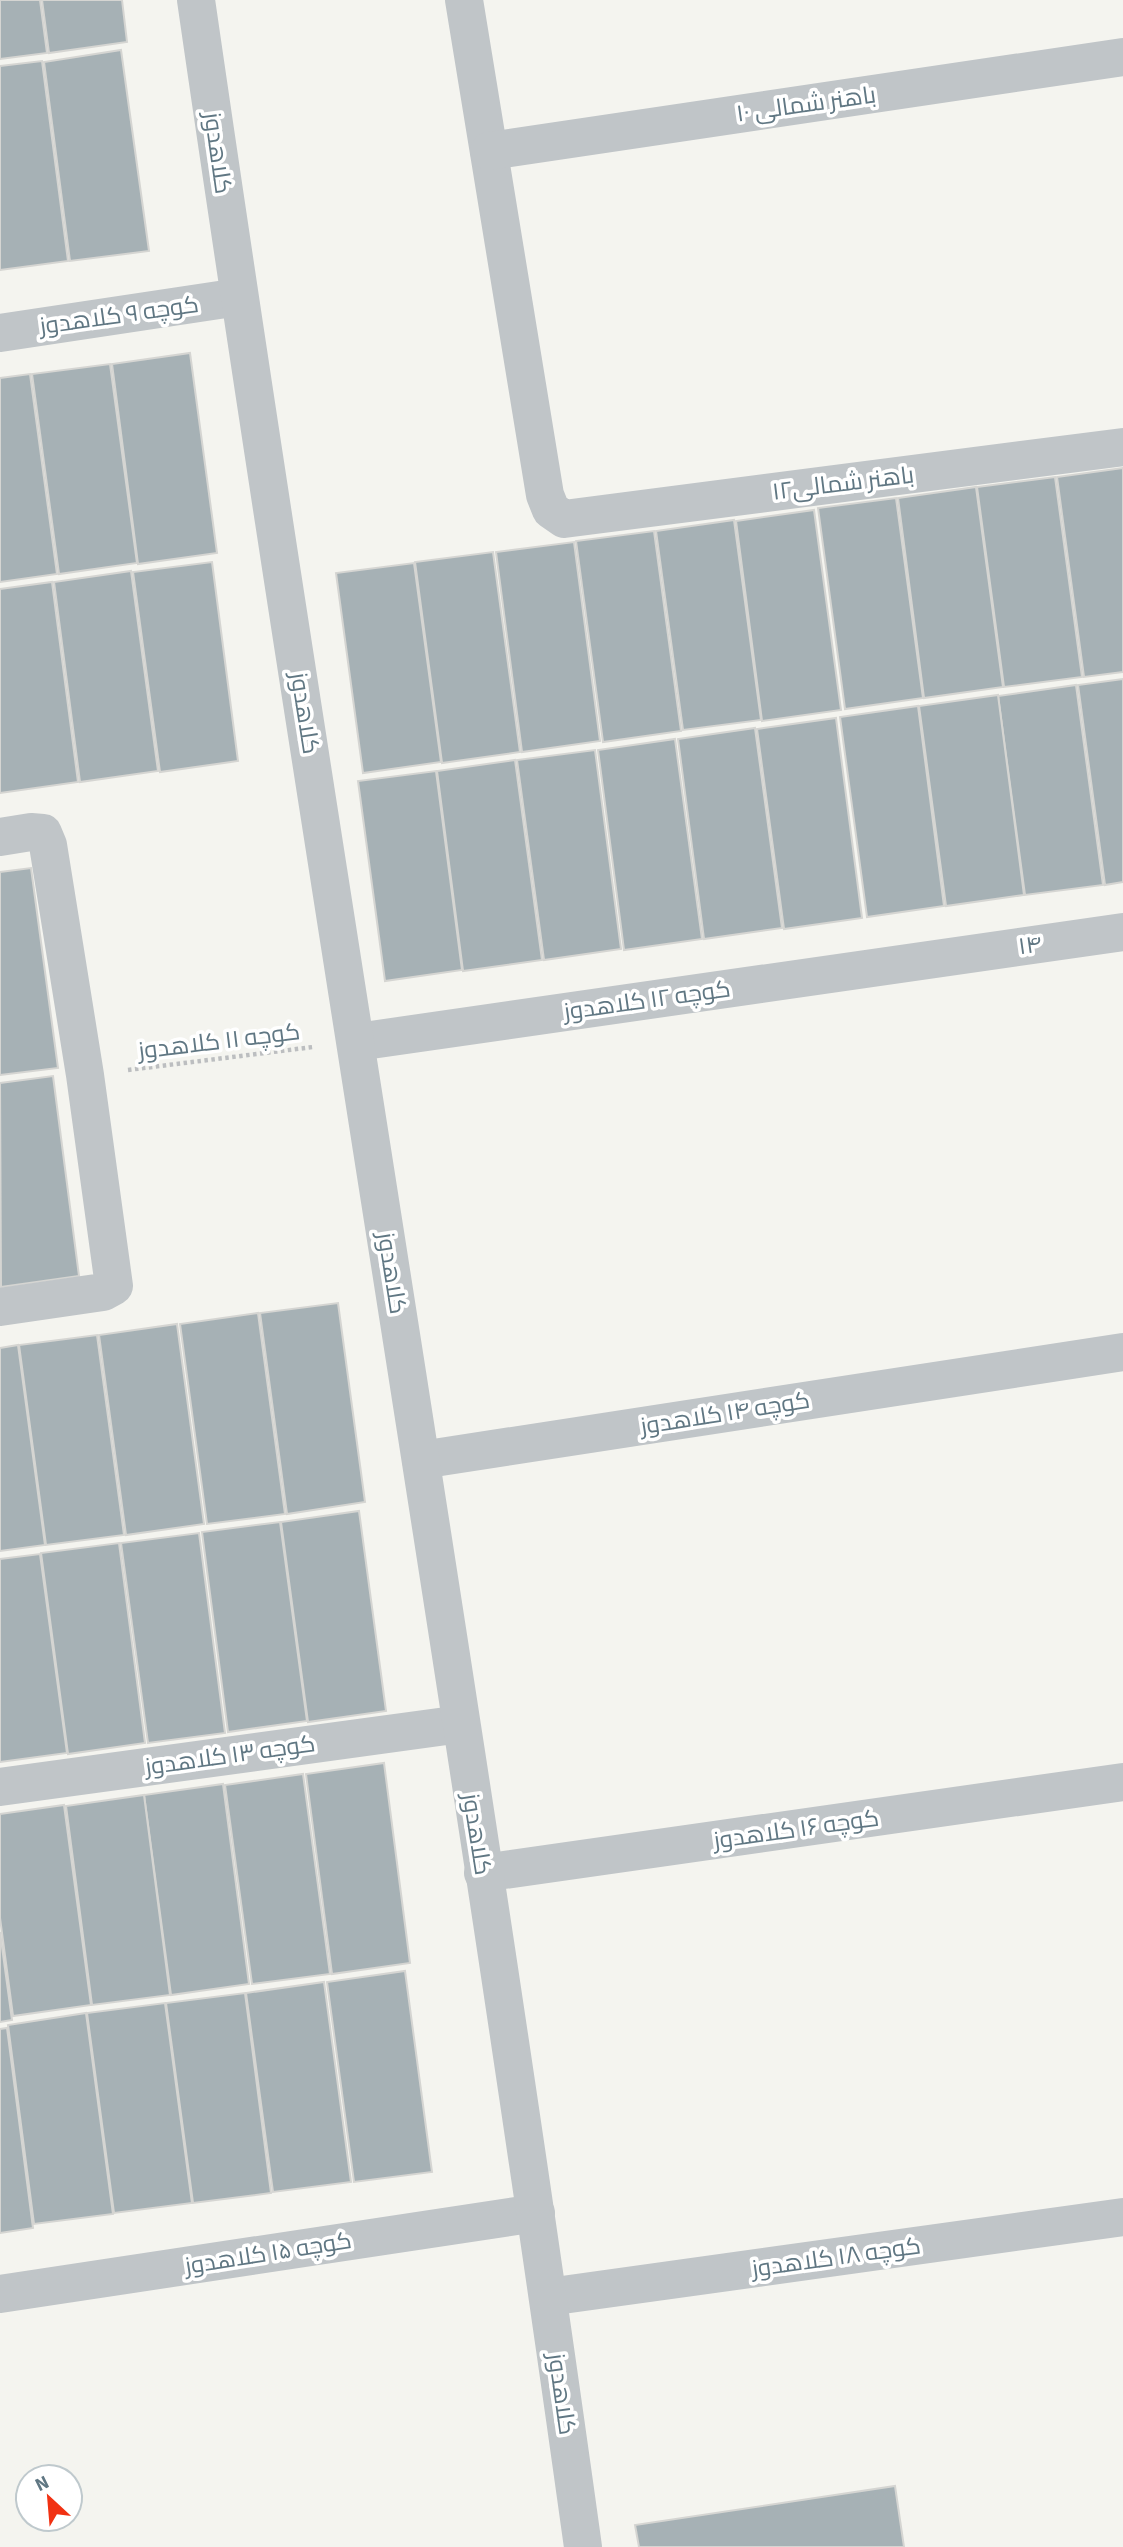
<svg xmlns="http://www.w3.org/2000/svg" width="1123" height="2547" viewBox="0 0 1123 2547" font-family="'Source Sans 3',Cairo,sans-serif">
<style>
.building{fill:#a6b1b5;stroke:#d5d5d2;stroke-width:2}
.lines{fill:none;stroke-linecap:round;stroke-linejoin:round}
.path{stroke:#bcbec0;stroke-width:4.5;stroke-dasharray:3.5 3.5;stroke-linecap:butt}
.minor{stroke:#c0c5c8;stroke-width:38}
.tertiary{stroke:#c0c5c8;stroke-width:38}
.labels{text-anchor:middle;stroke-width:7;stroke-linejoin:round;paint-order:stroke}
.street-label{font-size:24px;fill:#607783;stroke:#fff}
</style>
<rect width="100%" height="100%" fill="#f4f4ef"/>
<g class="building">
<polygon points="0,0 40,0 47,53 0,59"/>
<polygon points="42,0 122,0 127,42 49,53"/>
<polygon points="121,50 149,251 70,261 44,62"/>
<polygon points="42,61 68,261 0,270 0,66"/>
<polygon points="190,353 217,553 138,564 112,364"/>
<polygon points="110,364 137,563 59,574 32,374"/>
<polygon points="30,374 57,574 0,582 0,378"/>
<polygon points="1123,468 1123,672 1084,677 1057,477"/>
<polygon points="1055,477 1082,677 1004,687 977,487"/>
<polygon points="976,487 1003,687 924,698 898,498"/>
<polygon points="896,498 923,698 845,709 818,508"/>
<polygon points="814,510 841,710 762,721 736,521"/>
<polygon points="734,520 761,720 683,730 656,531"/>
<polygon points="654,531 681,731 603,742 576,541"/>
<polygon points="574,542 600,741 522,752 496,552"/>
<polygon points="493,552 520,752 442,763 415,562"/>
<polygon points="212,562 238,761 160,772 133,572"/>
<polygon points="414,563 441,762 363,773 336,573"/>
<polygon points="131,571 158,771 80,782 54,582"/>
<polygon points="52,582 78,782 0,793 0,589"/>
<polygon points="1123,679 1123,882 1105,885 1078,685"/>
<polygon points="1076,685 1103,885 1025,895 998,696"/>
<polygon points="998,695 1024,895 946,906 919,706"/>
<polygon points="918,706 944,906 867,917 840,717"/>
<polygon points="836,718 862,918 784,929 757,729"/>
<polygon points="755,728 782,928 704,939 678,739"/>
<polygon points="675,739 702,939 624,950 598,750"/>
<polygon points="595,750 621,949 544,960 517,760"/>
<polygon points="515,760 542,960 463,971 437,771"/>
<polygon points="436,771 462,970 385,981 358,781"/>
<polygon points="31,868 58,1068 0,1075 0,872"/>
<polygon points="53,1076 79,1276 1,1287 0,1083"/>
<polygon points="338,1303 365,1502 287,1514 260,1313"/>
<polygon points="258,1313 285,1514 207,1524 180,1324"/>
<polygon points="177,1324 204,1524 126,1535 99,1335"/>
<polygon points="97,1335 124,1535 46,1545 19,1345"/>
<polygon points="18,1345 45,1545 0,1551 0,1348"/>
<polygon points="359,1511 386,1711 308,1722 281,1522"/>
<polygon points="280,1522 307,1721 228,1732 202,1532"/>
<polygon points="199,1533 225,1733 148,1743 121,1543"/>
<polygon points="119,1543 145,1743 68,1754 41,1553"/>
<polygon points="40,1554 67,1753 0,1762 0,1559"/>
<polygon points="384,1763 410,1963 332,1974 306,1774"/>
<polygon points="303,1774 330,1974 252,1984 225,1785"/>
<polygon points="223,1784 249,1984 171,1995 144,1795"/>
<polygon points="144,1795 170,1995 92,2005 66,1806"/>
<polygon points="64,1805 91,2005 13,2016 0,1918 0,1814"/>
<polygon points="0,1932 12,2020 0,2022"/>
<polygon points="405,1971 432,2172 354,2182 327,1982"/>
<polygon points="324,1982 351,2182 273,2192 246,1993"/>
<polygon points="245,1993 271,2193 193,2203 166,2003"/>
<polygon points="165,2003 192,2203 114,2213 87,2013"/>
<polygon points="86,2013 113,2214 34,2224 8,2025"/>
<polygon points="7,2028 33,2228 0,2233 0,2029"/>
<polygon points="895,2486 904,2547 639,2547 635,2525"/>
</g>
<g class="lines">
<polyline class="path" points="128,1070 313,1047"/>
<g class="minor">
<polyline points="464,0 545,495 551,510 564,519 1123,447"/>
<polyline points="489,151 1123,57"/>
<polyline points="0,333 239,297"/>
<polyline points="0,837 31,832 43,833 48,845 85,1075 114,1286 103,1292 0,1307"/>
<polyline points="357,1042 1123,932"/>
<polyline points="421,1460 1123,1352"/>
<polyline points="0,1787 461,1724"/>
<polyline points="483,1873 1123,1782"/>
<polyline points="0,2294 536,2213"/>
<polyline points="548,2297 1123,2217"/>
</g>
<path class="tertiary" d="M196,0c123,850 269,1696 387,2547"/>
</g>
<g class="labels">
<g class="street-label">
<text transform="translate(806 104) rotate(-8)" y="8">۱۰ باهنر شمالی</text>
<text transform="translate(218 153) rotate(82)" y="8">کلاهدوز</text>
<text transform="translate(119 315) rotate(-8)" y="8">کوچه ۹ کلاهدوز</text>
<text transform="translate(843 483) rotate(-7)" y="8">باهنر شمالی۱۲</text>
<text transform="translate(305 713) rotate(81)" y="8">کلاهدوز</text>
<text transform="translate(1030 945) rotate(-8)" y="8">۱۴</text>
<text transform="translate(647 1000) rotate(-8)" y="8">کوچه ۱۲ کلاهدوز</text>
<text transform="translate(219 1041) rotate(-7)" y="8">کوچه ۱۱ کلاهدوز</text>
<text transform="translate(392 1273) rotate(81)" y="8">کلاهدوز</text>
<text transform="translate(725 1413) rotate(-9)" y="8">کوچه ۱۴ کلاهدوز</text>
<text transform="translate(230 1755) rotate(-8)" y="8">کوچه ۱۳ کلاهدوز</text>
<text transform="translate(796 1829) rotate(-8)" y="8">کوچه ۱۶ کلاهدوز</text>
<text transform="translate(477 1834) rotate(81)" y="8">کلاهدوز</text>
<text transform="translate(268 2253) rotate(-9)" y="8">کوچه ۱۵ کلاهدوز</text>
<text transform="translate(836 2257) rotate(-8)" y="8">کوچه ۱۸ کلاهدوز</text>
<text transform="translate(562 2394) rotate(82)" y="8">کلاهدوز</text>
</g>
</g>
<g transform="translate(49 2498) rotate(334)"><circle r="33" fill="#ffffff" stroke="#bfc9cd" stroke-width="2"/>
<path d="M0-5L12 26L0 18L-12 26Z" fill="#f13112"/>
<text y="-10" font-size="19" font-weight="bold" text-anchor="middle" fill="#607783">N</text>
</g>
</svg>
